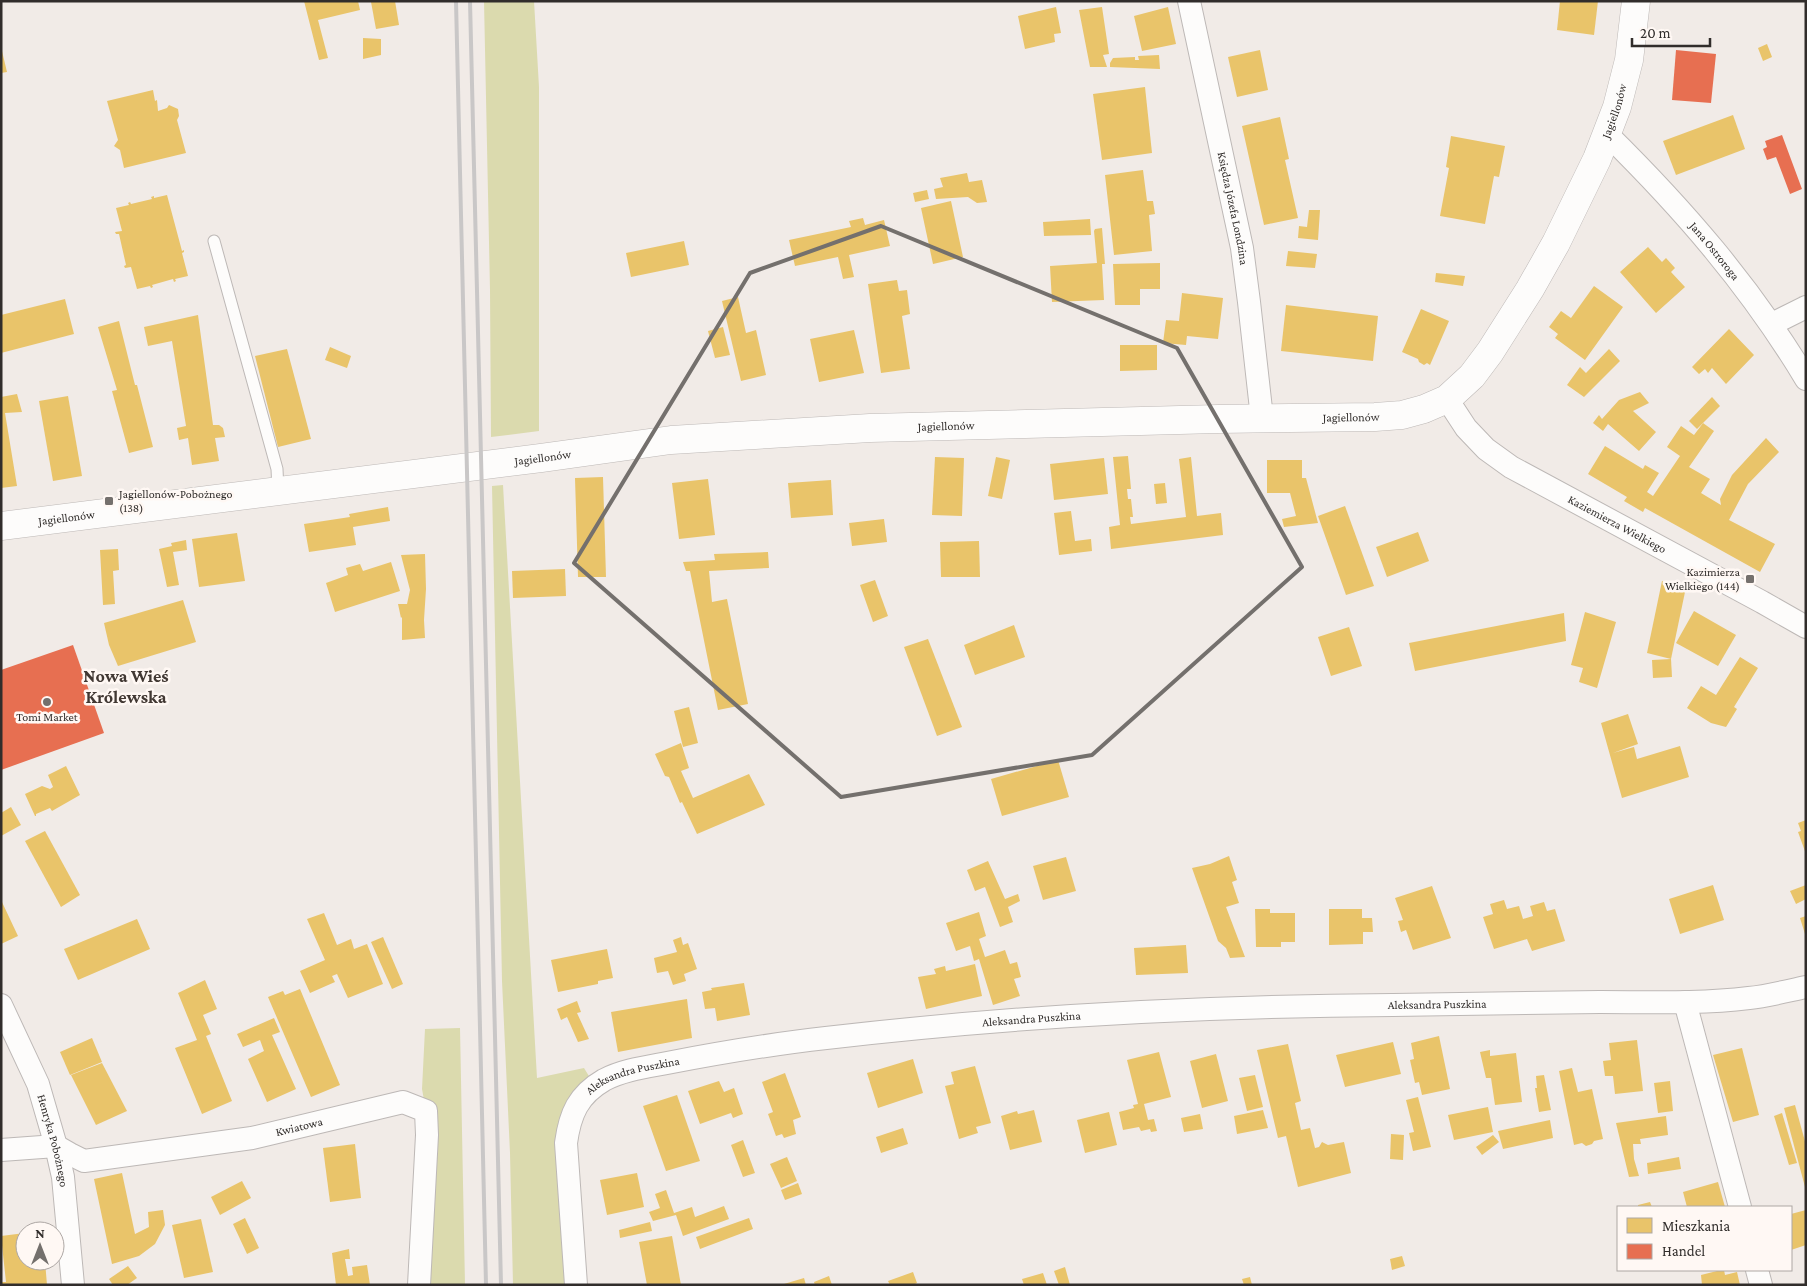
<svg xmlns="http://www.w3.org/2000/svg" width="1807" height="1286" viewBox="0 0 1807 1286" font-family="'Crimson Pro',serif">
<style>
.green{fill:#dbdaae}
.homes{fill:#e9c46a}
.shops{fill:#e76f51}
.lines{fill:none;stroke-linecap:round;stroke-linejoin:round}
.lane-casing{stroke:#bdb8b6;stroke-width:13}
.street-casing{stroke:#bdb8b6;stroke-width:24}
.secondary-casing{stroke:#bdb8b6;stroke-width:29}
.lane{stroke:#fdfcfb;stroke-width:11}
.street{stroke:#fdfcfb;stroke-width:22}
.secondary{stroke:#fdfcfb;stroke-width:28}
.rail{stroke:#c9c7c7;stroke-width:4}
.marked{fill:none;stroke:#74706d;stroke-width:4;stroke-linejoin:round}
.poi-dot{fill:#74706d;stroke:#fff8f4;stroke-width:2}
.labels{text-anchor:middle;stroke-width:5;stroke-linejoin:round;paint-order:stroke}
.street-label{font-size:12px;fill:#312d2b;stroke:#fff8f4}
.poi-label{font-size:12px;fill:#312d2b;stroke:#fff8f4;text-anchor:start}
.district-label{font-size:18px;font-weight:bold;fill:#413833;stroke:#fff8f4}
</style>
<rect width="100%" height="100%" fill="#f1ebe7"/>
<g class="green">
<polygon points="484,1 534,1 539,87 539,431 491,437 490,290"/>
<polygon points="503,485 537,1078 584,1068 595,1086 577,1104 576,1285 513,1285 510,1153 502,981 492,486"/>
<polygon points="460,1028 465,1285 419,1285 426,1111 422,1089 425,1029"/>
</g>
<g class="homes">
<polygon points="304,1 358,1 360,10 318,20 328,58 319,60"/>
<polygon points="376,1 395,1 399,25 376,29 371,2"/>
<polygon points="1560,1 1598,1 1594,35 1557,30"/>
<polygon points="1056,7 1061,33 1054,34 1055,42 1025,49 1018,16"/>
<polygon points="1102,7 1109,54 1103,55 1107,67 1090,67 1079,10"/>
<polygon points="1168,7 1176,44 1142,51 1134,16"/>
<polygon points="363,38 381,39 381,55 363,59"/>
<polygon points="1767,44 1772,57 1763,61 1758,48"/>
<polygon points="1,47 7,72 1,73"/>
<polygon points="1260,50 1268,90 1237,97 1228,57"/>
<polygon points="1159,55 1160,69 1110,67 1110,63 1113,58 1135,57 1135,60 1139,60 1138,56"/>
<polygon points="1145,87 1152,153 1102,160 1093,94"/>
<polygon points="153,90 155,101 157,100 158,111 167,108 169,105 178,109 179,116 177,120 186,153 124,168 120,150 114,146 118,140 107,101"/>
<polygon points="1733,115 1745,149 1676,175 1663,141"/>
<polygon points="1280,117 1289,159 1285,160 1298,218 1264,225 1242,126"/>
<polygon points="1451,136 1505,146 1499,177 1494,176 1485,224 1440,216 1449,168 1446,167"/>
<polygon points="1143,170 1147,201 1153,201 1155,214 1149,215 1152,251 1114,255 1105,175"/>
<polygon points="967,173 969,182 982,180 987,202 977,203 968,197 936,199 934,189 943,187 940,178"/>
<polygon points="927,190 929,199 915,202 913,193"/>
<polygon points="167,195 182,251 184,250 184,252 182,253 188,276 175,279 176,281 174,282 173,279 152,285 153,287 151,288 150,286 137,289 131,267 125,268 124,266 126,265 119,234 116,234 115,232 122,231 116,208 129,205 128,203 130,202 131,204 152,199 151,197 154,196 154,198"/>
<polygon points="951,201 963,257 933,264 921,208"/>
<polygon points="1309,210 1320,210 1318,240 1298,238 1299,226 1307,227"/>
<polygon points="863,218 865,225 884,220 890,246 849,255 854,277 843,279 838,257 795,266 789,240 851,227 849,221"/>
<polygon points="1090,219 1091,235 1044,236 1043,222"/>
<polygon points="1102,228 1105,264 1102,264 1104,300 1052,302 1050,266 1097,263 1094,231 1095,229"/>
<polygon points="684,241 689,265 631,277 626,253"/>
<polygon points="1648,247 1662,262 1666,258 1675,268 1671,272 1685,287 1656,313 1620,272"/>
<polygon points="1288,251 1317,254 1315,268 1286,266"/>
<polygon points="1160,263 1160,289 1140,289 1140,305 1115,305 1113,264"/>
<polygon points="1436,273 1465,276 1463,286 1435,282"/>
<polygon points="897,280 899,291 907,290 910,314 902,316 910,369 881,373 868,284"/>
<polygon points="1594,286 1623,307 1585,360 1555,338 1558,334 1549,327 1561,311 1571,318"/>
<polygon points="1182,293 1223,298 1218,339 1187,336 1186,345 1163,343 1166,320 1179,321"/>
<polygon points="738,297 746,333 756,330 766,375 741,381 722,301"/>
<polygon points="65,299 74,334 1,353 1,315"/>
<polygon points="1286,305 1378,316 1373,361 1281,351"/>
<polygon points="1421,309 1449,321 1430,365 1427,363 1424,365 1419,362 1418,359 1402,352"/>
<polygon points="198,315 213,425 219,425 223,428 225,437 215,438 219,461 192,465 188,438 179,440 177,428 186,426 172,341 148,346 144,327"/>
<polygon points="119,321 135,385 137,385 153,447 129,453 112,391 117,390 98,327"/>
<polygon points="723,327 730,355 715,358 708,331"/>
<polygon points="1729,329 1754,355 1726,384 1712,368 1708,373 1705,369 1699,374 1692,367"/>
<polygon points="854,330 864,373 819,382 810,339"/>
<polygon points="1120,345 1157,345 1157,370 1120,371"/>
<polygon points="330,347 351,356 347,368 325,360"/>
<polygon points="287,349 311,439 278,447 255,356"/>
<polygon points="1609,349 1620,361 1584,397 1567,385 1580,367 1586,373"/>
<polygon points="1640,392 1649,403 1633,411 1656,432 1639,451 1608,424 1603,431 1593,423 1599,415 1602,419 1619,400"/>
<polygon points="17,394 22,412 5,413 17,486 1,488 1,397"/>
<polygon points="68,396 82,476 53,481 39,401"/>
<polygon points="1712,397 1720,406 1697,429 1689,421"/>
<polygon points="1703,423 1714,431 1689,467 1710,479 1701,493 1721,505 1720,499 1732,475 1766,438 1779,452 1748,484 1729,520 1775,544 1760,572 1645,508 1643,512 1624,501 1627,497 1588,474 1605,446 1643,469 1645,465 1659,473 1647,492 1653,496 1680,456 1667,447 1681,426 1694,435"/>
<polygon points="1128,456 1131,489 1127,489 1128,499 1131,499 1133,517 1130,517 1131,524 1186,517 1179,459 1191,457 1197,516 1221,513 1223,535 1111,549 1109,527 1120,525 1113,457"/>
<polygon points="935,457 964,458 962,516 932,515"/>
<polygon points="996,457 1010,460 1002,499 988,496"/>
<polygon points="1104,458 1108,494 1054,500 1050,464"/>
<polygon points="1267,460 1302,460 1302,478 1306,478 1318,523 1284,527 1282,519 1296,516 1290,493 1267,493"/>
<polygon points="603,477 606,577 578,577 575,478"/>
<polygon points="708,479 715,535 679,539 672,483"/>
<polygon points="831,480 833,515 791,518 788,483"/>
<polygon points="1165,483 1167,503 1156,504 1154,484"/>
<polygon points="1345,506 1374,586 1346,595 1318,516"/>
<polygon points="388,507 390,521 353,527 356,545 309,552 304,524 350,517 349,514"/>
<polygon points="1071,511 1075,541 1091,539 1092,551 1059,555 1054,513"/>
<polygon points="884,519 887,542 852,546 849,523"/>
<polygon points="1418,532 1429,561 1387,577 1376,547"/>
<polygon points="237,533 245,581 199,587 192,539"/>
<polygon points="186,540 187,550 173,552 179,585 167,587 159,549 172,546 171,543"/>
<polygon points="979,541 980,577 941,577 940,542"/>
<polygon points="118,549 119,570 113,571 115,604 103,605 100,550"/>
<polygon points="768,552 769,568 709,571 712,602 727,599 748,704 718,710 690,571 686,571 683,562 715,560 714,554"/>
<polygon points="425,554 426,589 424,620 425,638 402,640 402,617 401,618 398,604 407,604 410,590 401,555"/>
<polygon points="391,562 400,591 335,612 326,583 348,575 346,568 360,564 363,571"/>
<polygon points="565,569 566,596 513,598 512,571"/>
<polygon points="875,580 888,616 873,622 860,585"/>
<polygon points="1662,581 1685,592 1671,659 1647,653"/>
<polygon points="183,600 196,642 118,666 109,645 104,623"/>
<polygon points="1694,611 1736,635 1718,666 1676,643"/>
<polygon points="1585,612 1616,622 1597,688 1579,682 1583,668 1571,665"/>
<polygon points="1564,613 1566,641 1415,671 1409,643"/>
<polygon points="1014,625 1025,657 975,675 964,645"/>
<polygon points="1349,627 1362,666 1331,676 1318,637"/>
<polygon points="928,639 962,727 937,736 904,647"/>
<polygon points="1740,657 1758,668 1734,707 1737,709 1726,727 1711,723 1687,708 1701,686 1716,695"/>
<polygon points="1671,659 1672,677 1653,678 1652,660"/>
<polygon points="689,707 698,743 683,747 674,711"/>
<polygon points="1628,714 1638,744 1613,753 1634,747 1637,759 1680,746 1689,777 1622,798 1601,723"/>
<polygon points="681,743 689,768 681,771 693,798 749,774 765,805 697,834 682,802 680,803 669,777 665,776 655,754"/>
<polygon points="1058,760 1069,797 1002,816 991,779"/>
<polygon points="66,766 80,795 52,811 50,808 36,814 36,816 35,816 25,794 42,786 50,789 53,787 48,775"/>
<polygon points="11,807 21,825 1,836 1,813"/>
<polygon points="1806,820 1806,854 1798,832 1801,831 1798,823"/>
<polygon points="45,831 80,895 61,907 25,841"/>
<polygon points="1229,856 1237,880 1232,882 1239,903 1226,907 1245,957 1230,958 1226,948 1218,941 1192,868 1210,864"/>
<polygon points="1066,857 1076,891 1043,900 1033,866"/>
<polygon points="988,861 1005,899 1018,894 1020,901 1008,907 1013,922 1000,927 985,887 975,891 967,870"/>
<polygon points="1713,885 1724,920 1680,934 1669,899"/>
<polygon points="1806,885 1806,899 1796,904 1790,891"/>
<polygon points="1432,886 1451,938 1413,950 1406,930 1401,932 1398,921 1403,920 1395,898"/>
<polygon points="1,900 18,936 1,944"/>
<polygon points="1504,900 1507,909 1519,906 1523,919 1533,916 1530,906 1544,902 1547,911 1555,909 1565,941 1532,951 1527,939 1494,949 1483,917 1493,914 1490,904"/>
<polygon points="1255,909 1270,909 1270,913 1295,913 1295,942 1281,942 1281,947 1256,947"/>
<polygon points="1329,909 1362,909 1362,918 1372,918 1373,932 1363,932 1363,944 1329,945"/>
<polygon points="979,912 986,936 979,939 985,957 1005,950 1010,964 1017,962 1021,977 1014,979 1020,996 993,1005 979,959 974,961 970,946 956,951 946,923"/>
<polygon points="324,913 337,945 351,939 354,949 367,944 383,984 348,998 337,974 332,976 335,982 310,993 300,971 325,960 307,919"/>
<polygon points="1806,916 1806,934 1805,934 1800,918"/>
<polygon points="137,919 150,949 78,980 64,949"/>
<polygon points="383,937 403,984 392,989 371,942"/>
<polygon points="681,937 683,945 688,943 697,969 684,974 686,981 673,985 668,971 657,973 654,958 677,952 673,940"/>
<polygon points="1186,945 1188,973 1136,975 1134,948"/>
<polygon points="607,949 613,978 598,981 598,984 558,992 551,960"/>
<polygon points="975,964 982,996 926,1009 918,977 936,974 934,969 945,966 946,971"/>
<polygon points="205,980 217,1009 203,1015 211,1034 206,1036 232,1101 202,1114 175,1048 197,1040 178,993"/>
<polygon points="744,983 750,1015 717,1021 715,1008 705,1009 702,992 712,990 711,988"/>
<polygon points="300,989 340,1085 311,1097 268,997 283,991 285,995"/>
<polygon points="687,999 692,1038 618,1052 611,1012"/>
<polygon points="577,1001 581,1012 577,1013 589,1039 578,1042 567,1017 561,1020 557,1009"/>
<polygon points="274,1018 280,1032 272,1035 296,1089 267,1102 248,1059 264,1051 260,1040 243,1047 237,1034"/>
<polygon points="1439,1036 1450,1089 1422,1095 1419,1082 1415,1083 1410,1060 1414,1059 1411,1043"/>
<polygon points="92,1038 102,1062 70,1075 60,1052"/>
<polygon points="1637,1040 1643,1091 1615,1094 1613,1076 1605,1076 1603,1061 1611,1060 1609,1043"/>
<polygon points="1393,1042 1401,1074 1345,1087 1336,1055"/>
<polygon points="1288,1044 1301,1101 1295,1103 1301,1130 1310,1128 1315,1148 1319,1147 1322,1142 1328,1145 1344,1142 1351,1173 1298,1187 1286,1136 1278,1138 1257,1050"/>
<polygon points="1742,1048 1759,1115 1733,1122 1713,1055"/>
<polygon points="1490,1050 1490,1056 1516,1053 1522,1102 1495,1105 1491,1078 1486,1078 1480,1052"/>
<polygon points="1159,1052 1171,1097 1144,1104 1148,1120 1154,1119 1157,1131 1151,1132 1150,1129 1141,1131 1139,1127 1123,1130 1119,1112 1134,1108 1133,1105 1138,1104 1127,1060"/>
<polygon points="1216,1054 1228,1101 1202,1108 1190,1061"/>
<polygon points="913,1059 923,1093 878,1108 867,1073"/>
<polygon points="102,1063 127,1111 96,1125 71,1075"/>
<polygon points="975,1066 991,1123 976,1127 978,1133 959,1139 945,1086 954,1084 951,1072"/>
<polygon points="1572,1068 1578,1092 1592,1089 1603,1139 1594,1141 1592,1144 1586,1146 1582,1143 1574,1145 1559,1071"/>
<polygon points="785,1073 801,1117 793,1120 796,1134 784,1138 782,1134 776,1136 768,1114 773,1112 762,1082"/>
<polygon points="1255,1075 1263,1107 1247,1111 1239,1078"/>
<polygon points="1544,1075 1551,1110 1539,1112 1535,1088 1537,1088 1536,1076"/>
<polygon points="719,1081 724,1092 734,1088 743,1114 733,1118 731,1113 700,1124 688,1091"/>
<polygon points="1670,1081 1673,1111 1658,1113 1654,1083"/>
<polygon points="677,1095 700,1161 666,1171 643,1106"/>
<polygon points="1418,1097 1431,1147 1413,1151 1409,1133 1414,1132 1406,1100"/>
<polygon points="1795,1105 1806,1145 1805,1187 1784,1108"/>
<polygon points="1488,1107 1493,1132 1454,1140 1448,1115"/>
<polygon points="1034,1110 1042,1142 1010,1150 1001,1116 1017,1111 1018,1114"/>
<polygon points="1263,1110 1268,1128 1237,1134 1234,1116"/>
<polygon points="1109,1112 1117,1145 1085,1153 1077,1120"/>
<polygon points="1782,1113 1797,1163 1789,1165 1774,1116"/>
<polygon points="1200,1114 1203,1129 1184,1132 1181,1118"/>
<polygon points="1666,1116 1668,1135 1640,1139 1641,1144 1633,1144 1634,1159 1639,1176 1629,1177 1616,1123"/>
<polygon points="1550,1120 1553,1138 1503,1149 1498,1131"/>
<polygon points="903,1128 908,1144 881,1153 876,1137"/>
<polygon points="1391,1134 1404,1135 1403,1160 1390,1159"/>
<polygon points="1493,1135 1499,1142 1482,1155 1476,1147"/>
<polygon points="743,1140 755,1173 743,1177 731,1145"/>
<polygon points="355,1144 361,1198 330,1202 323,1148"/>
<polygon points="787,1157 797,1181 781,1188 770,1164"/>
<polygon points="1679,1157 1681,1169 1648,1174 1647,1163"/>
<polygon points="122,1173 135,1234 149,1227 148,1212 163,1210 165,1225 155,1244 139,1256 112,1264 94,1179"/>
<polygon points="637,1173 644,1207 607,1215 600,1180"/>
<polygon points="242,1181 251,1198 220,1215 211,1197"/>
<polygon points="1718,1182 1725,1207 1687,1207 1683,1192"/>
<polygon points="798,1183 802,1194 785,1200 781,1190"/>
<polygon points="666,1190 674,1213 692,1207 695,1217 724,1206 729,1219 683,1236 676,1215 653,1221 649,1212 660,1208 655,1194"/>
<polygon points="1650,1202 1652,1207 1638,1207 1638,1205"/>
<polygon points="1806,1210 1806,1245 1791,1250 1791,1214"/>
<polygon points="245,1218 259,1248 247,1254 233,1224"/>
<polygon points="749,1218 753,1229 700,1249 696,1237"/>
<polygon points="201,1219 213,1272 184,1278 172,1225"/>
<polygon points="650,1222 652,1231 620,1238 619,1230"/>
<polygon points="25,1233 25,1261 45,1261 47,1285 2,1285 2,1282 6,1282 1,1236"/>
<polygon points="672,1236 681,1285 647,1285 639,1242"/>
<polygon points="349,1249 350,1259 345,1259 348,1276 353,1275 352,1267 367,1265 370,1285 336,1285 332,1253"/>
<polygon points="1402,1256 1405,1266 1392,1270 1390,1259"/>
<polygon points="128,1266 137,1278 127,1285 113,1285 109,1279"/>
<polygon points="1065,1267 1070,1285 1059,1285 1054,1271"/>
<polygon points="1721,1270 1724,1270 1725,1275 1737,1272 1740,1285 1702,1285 1701,1275"/>
<polygon points="913,1272 917,1283 913,1285 890,1285 888,1281"/>
<polygon points="1043,1273 1047,1285 1024,1285 1022,1279"/>
<polygon points="829,1276 832,1285 815,1285 814,1282"/>
<polygon points="1250,1277 1252,1285 1244,1285 1242,1279"/>
<polygon points="804,1278 806,1285 784,1285 784,1284"/>
</g>
<g class="shops">
<polygon points="1676,50 1716,54 1711,103 1672,100"/>
<polygon points="1782,135 1802,189 1790,194 1776,157 1767,160 1763,149 1767,147 1765,141"/>
<polygon points="73,645 104,733 1,770 1,670"/>
</g>
<g class="lines">
<g class="lane-casing">
<polyline id="lane" points="214,241 277,469 278,491"/>
</g>
<g class="street-casing">
<g id="street">
<path id="s1" d="M1189,1l53,247 7,54 13,116"/>
<path id="s2" d="M1607,134c77,76 143,152 199,245"/>
<polyline points="1772,324 1806,307"/>
<path id="s3" d="M1447,399l19,29 20,21 25,18 251,135 44,25"/>
<polyline points="1685,1002 1740,1207"/>
<path id="s4" d="M1,1005l37,79 18,62 7,31 10,108"/>
<path id="s5" d="M1,1150l55,-4 14,8 14,7 168,-23 151,-36 23,9 1,24 -8,150"/>
<polyline points="1757,1270 1761,1285"/>
<path id="s6" d="M576,1285l-10,-142c4,-29 12,-48 38,-63 19,-10 42,-13 63,-17 52,-10 105,-19 159,-25 188,-22 378,-32 567,-33 69,-1 138,-2 207,-3 49,0 100,2 149,-4 19,-2 38,-7 57,-11"/>
</g>
</g>
<g class="secondary-casing">
<g id="secondary">
<path id="s7" d="M1,526l540,-68 130,-18 199,-12 348,-9 157,-2 27,-2 22,-6 23,-10 25,-23 18,-24 40,-63 26,-46 41,-84 20,-52 12,-47 7,-59"/>
</g>
</g>
<use href="#lane" class="lane"/>
<use href="#street" class="street"/>
<use href="#secondary" class="secondary"/>
<g class="rail">
<polyline points="456,1 486,1285"/>
<polyline points="470,1 501,1285"/>
</g>
</g>
<path class="marked" d="M881,226l296,122 125,219 -210,188 -251,42 -267,-234 176,-290z"/>
<g class="poi-dot">
<rect x="104" y="496" width="10" height="10" rx="2.5"/>
<rect x="1745" y="574" width="10" height="10" rx="2.5"/>
<circle cx="47" cy="702" r="5"/>
</g>
<g class="labels">
<g class="street-label">
<text dy="4" stroke="none"><textPath href="#s7" startOffset="1791">Jagiellonów</textPath></text>
<text dy="4" stroke="none"><textPath href="#s1" startOffset="212">Księdza Józefa Londzina</textPath></text>
<text dy="4" stroke="none"><textPath href="#s2" startOffset="159">Jana Ostroroga</textPath></text>
<text dy="4" stroke="none"><textPath href="#s7" startOffset="1356">Jagiellonów</textPath></text>
<text dy="4" stroke="none"><textPath href="#s7" startOffset="951">Jagiellonów</textPath></text>
<text dy="4" stroke="none"><textPath href="#s7" startOffset="546">Jagiellonów</textPath></text>
<text dy="4" stroke="none"><textPath href="#s7" startOffset="66">Jagiellonów</textPath></text>
<text dy="4" stroke="none"><textPath href="#s3" startOffset="215">Kaziemierza Wielkiego</textPath></text>
<text dy="4" stroke="none"><textPath href="#s6" startOffset="1058">Aleksandra Puszkina</textPath></text>
<text dy="4" stroke="none"><textPath href="#s6" startOffset="652">Aleksandra Puszkina</textPath></text>
<text dy="4" stroke="none"><textPath href="#s6" startOffset="248">Aleksandra Puszkina</textPath></text>
<text dy="4" stroke="none"><textPath href="#s5" startOffset="305">Kwiatowa</textPath></text>
<text dy="4" stroke="none"><textPath href="#s4" startOffset="146">Henryka Pobożnego</textPath></text>
</g>
<g class="poi-label">
<text x="119" y="498">Jagiellonów-Pobożnego<tspan x="119" dy="14">(138)</tspan></text>
<text x="1740" y="576" text-anchor="end">Kazimierza<tspan x="1740" dy="14">Wielkiego (144)</tspan></text>
<text x="47" y="721" text-anchor="middle">Tomi Market</text>
</g>
<g class="district-label">
<text x="126" y="682">Nowa Wieś<tspan x="126" dy="21">Królewska</tspan></text>
</g>
</g>
<rect width="1807" height="1286" fill="none" stroke="#312d2b" stroke-width="5"/>
<rect x="1617" y="1206" width="175" height="65" fill="#fff8f4" stroke="#ada7a4"/>
<rect x="1627" y="1218" width="25" height="15" fill="#e9c46a" stroke="#ada7a4"/>
<text x="1662" y="1231" font-size="15" fill="#312d2b">Mieszkania</text>
<rect x="1627" y="1244" width="25" height="15" fill="#e76f51" stroke="#ada7a4"/>
<text x="1662" y="1256" font-size="15" fill="#312d2b">Handel</text>
<g transform="translate(40 1246)"><circle r="24" fill="#fff8f4" stroke="#ada7a4"/>
<path d="M0-4L9 19L0 12L-9 19Z" fill="#74706d"/>
<text y="-8" font-size="14" font-weight="bold" text-anchor="middle" fill="#312d2b">N</text>
</g>
<path d="M1632 38v8h78v-8" fill="none" stroke="#312d2b" stroke-width="2.5"/>
<text x="1640" y="38" font-size="15" fill="#312d2b" stroke="#fff8f4" stroke-width="4" paint-order="stroke">20 m</text>
</svg>
